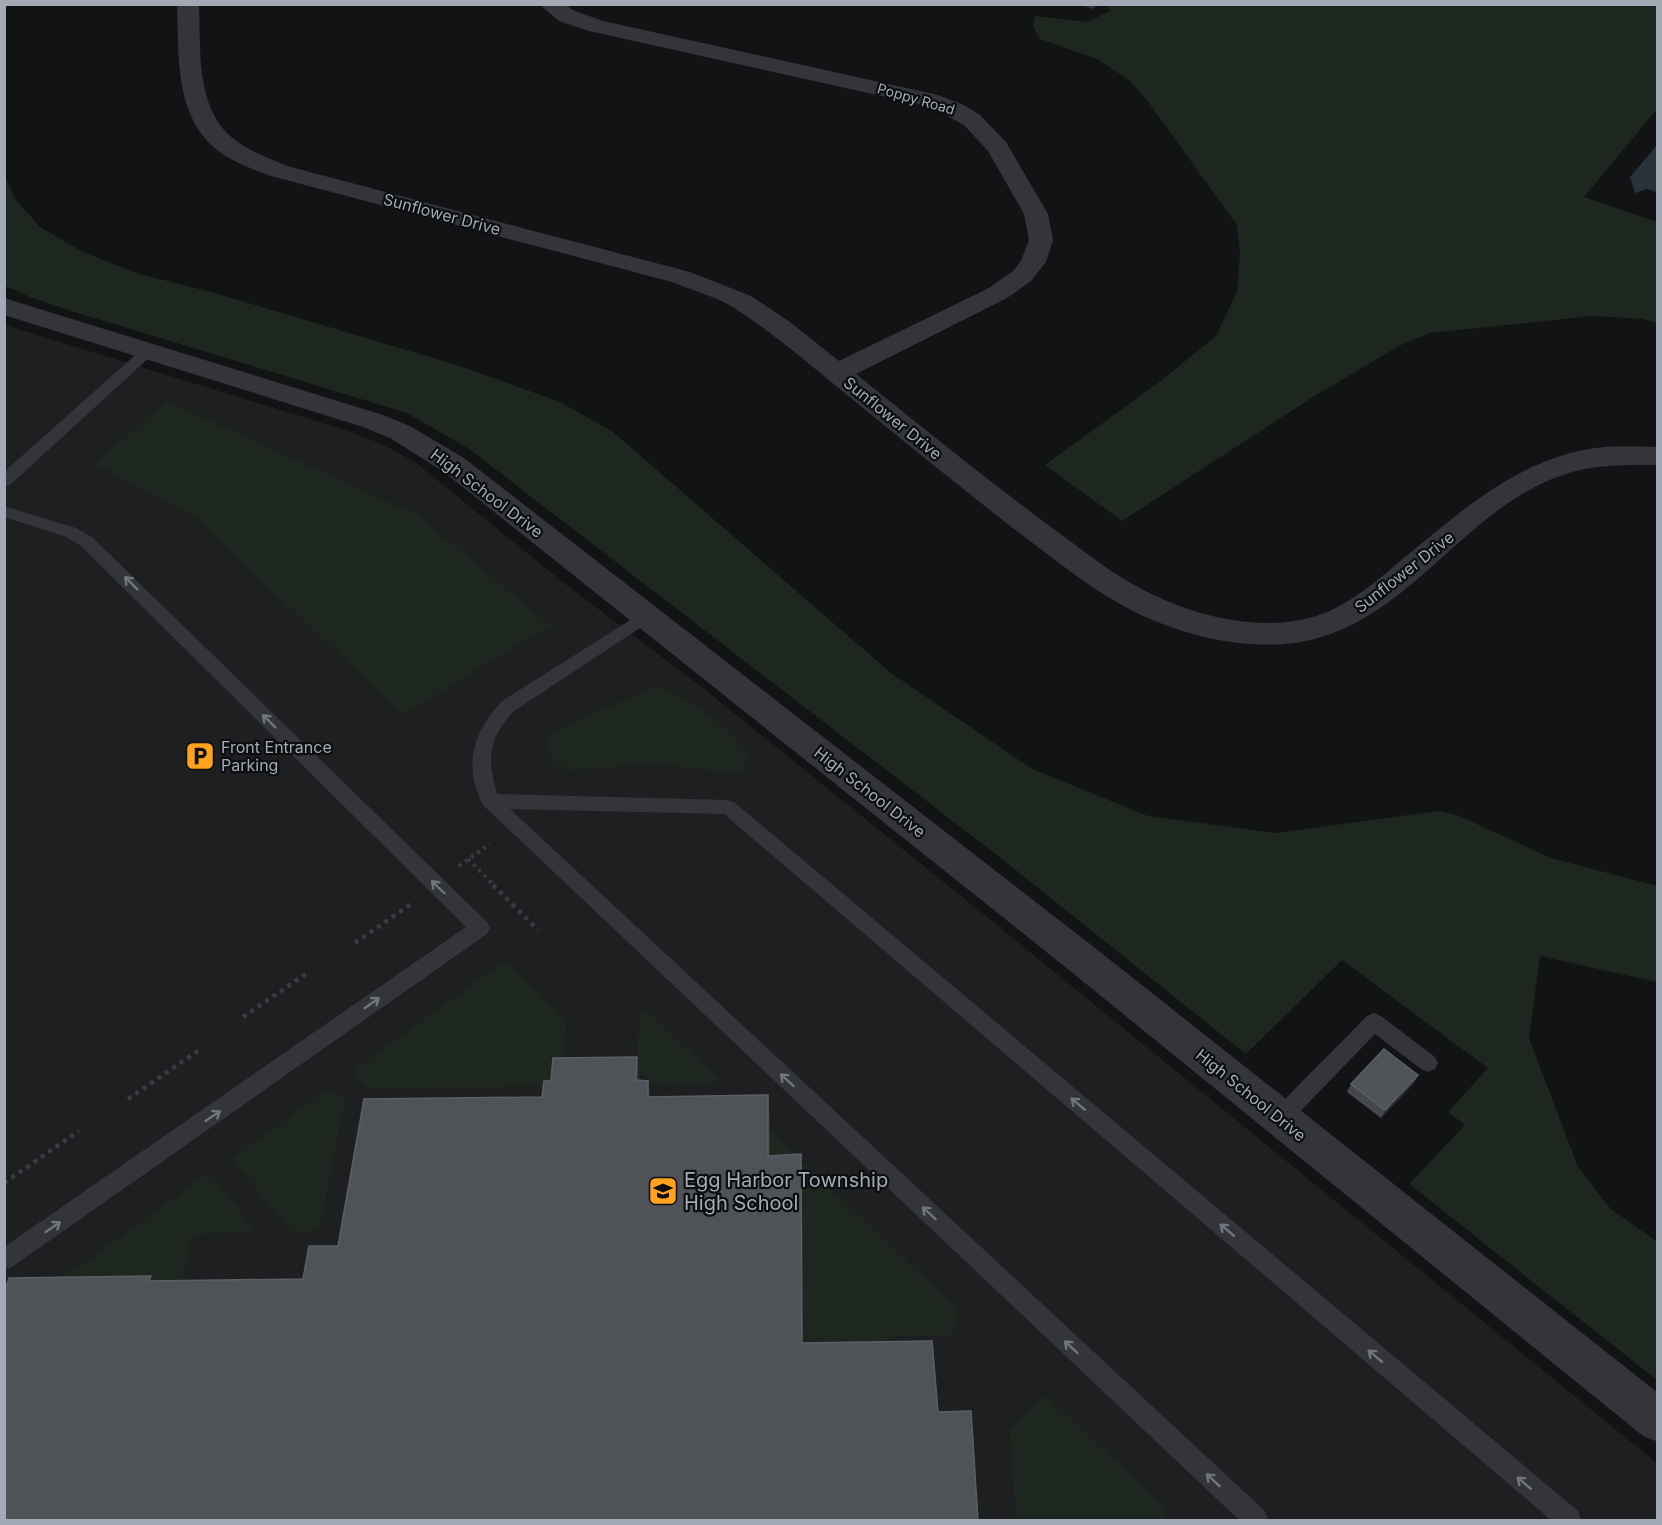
<svg xmlns="http://www.w3.org/2000/svg" width="1662" height="1525" viewBox="0 0 1662 1525" font-family="Inter,sans-serif">
<style>
.built{fill:#1e1f21}
.green{fill:#1e271f}
.water{fill:#283339}
.lines{fill:none;stroke-linecap:round;stroke-linejoin:round}
.stream{fill:#283339;fill-rule:evenodd}
.path-far1{stroke:#393c41;stroke-width:4;stroke-dasharray:3 4.5;stroke-linecap:butt}
.path{stroke:#393c41;stroke-width:4.5;stroke-dasharray:4 5;stroke-linecap:butt}
.service{fill:#33353a;fill-rule:evenodd}
.minor{fill:#33353a;fill-rule:evenodd}
.wall{fill:#45474c}
.shaded-wall{fill:#2c2e31}
.building{fill:#4f5257;stroke:#5c6066;stroke-width:1.5}
.oneway{stroke:#71757e}
.labels{text-anchor:middle;stroke-width:4.5;stroke-linejoin:round;paint-order:stroke}
.far-street-label{font-size:14px;fill:#a3aab6;stroke:#0d0e0f}
.street-label{font-size:16px;fill:#a3aab6;stroke:#0d0e0f}
.poi-label{font-size:16px;fill:#a3aab6;stroke:#0d0e0f;text-anchor:start}
.near-poi-label{font-size:20px;fill:#a3aab6;stroke:#0d0e0f;text-anchor:start}
</style>
<rect width="100%" height="100%" fill="#121314"/>
<polygon class="built" points="5,325 339,428 380,443 415,462 564,583 703,688 987,917 1658,1464 1657,1520 5,1520"/>
<g class="green">
<polygon points="1106,4 1657,5 1657,109 1584,197 1657,222 1657,323 1643,319 1592,316 1430,333 1399,346 1316,395 1122,521 1045,465 1162,380 1216,336 1237,292 1240,254 1237,225 1149,103 1129,80 1097,59 1040,39 1033,26 1035,16 1087,22 1110,11"/>
<polygon points="5,177 15,199 40,227 83,252 136,273 211,292 457,365 560,402 613,432 891,673 1032,769 1148,816 1276,833 1438,811 1457,815 1551,858 1657,886 1657,982 1540,956 1529,1038 1578,1167 1610,1208 1657,1242 1657,1380 1409,1184 1465,1125 1448,1112 1488,1068 1342,960 1246,1054 1002,859 469,449 407,413 68,310 30,297 5,286"/>
<polygon points="166,401 417,515 550,625 403,715 195,517 96,464"/>
<path d="M652,688c4,0 10,0 14,2 21,7 78,48 83,69l-9,12 -6,2 -78,-9 -87,6 -13,-8 -9,-13v-9l5,-8z"/>
<polygon points="506,960 561,1014 566,1024 564,1072 562,1076 550,1077 549,1086 368,1089 355,1077 357,1068"/>
<polygon points="644,1008 717,1079 717,1082 647,1084 647,1075 636,1075 640,1011"/>
<polygon points="326,1090 335,1090 343,1099 344,1103 320,1227 315,1231 290,1231 232,1159"/>
<polygon points="770,1130 956,1309 959,1314 951,1335 889,1335 890,1362 802,1363 801,1177 770,1179"/>
<polygon points="206,1175 211,1175 252,1227 251,1232 193,1234 181,1283 46,1291"/>
<polygon points="1042,1398 1049,1398 1164,1508 1166,1517 1163,1520 1016,1520 1010,1431"/>
</g>
<polygon class="water" points="1657,145 1657,192 1647,189 1635,193 1630,177"/>
<g class="lines">
<polygon class="stream" points="1080,4 1092,4 1096,7 1092,9"/>
<g class="path-far1">
<polyline points="468,859 495,886"/>
<polyline points="459,866 490,844"/>
</g>
<g class="path">
<polyline points="493,885 538,930"/>
<polyline points="355,943 411,904"/>
<polyline points="243,1017 310,971"/>
<polyline points="128,1099 199,1050"/>
<polyline points="4,1183 79,1131"/>
</g>
<g class="service">
<polygon points="147,348 154,352 152,355 10,485 4,486 4,472 142,349"/>
<polygon points="4,506 76,528 92,537 487,922 490,928 487,934 12,1267 4,1270 4,1247 466,927 80,545 64,536 4,517"/>
<path d="M646,610l6,2 2,4 -2,4 -138,91c-26,28 -27,46 -17,83l231,6 6,2 844,709 3,9h-30l-827,-706 -214,-5 755,702 3,9h-29l-755,-714c-22,-40 -11,-74 18,-105z"/>
<polygon points="1374,1013 1381,1016 1435,1057 1438,1063 1435,1069 1428,1072 1421,1069 1375,1034 1287,1125 1280,1127 1273,1125 1269,1118 1273,1111 1367,1016"/>
</g>
<g class="minor">
<path d="M177,4h22c2,44 -4,105 35,135 16,13 35,19 53,27l403,106 61,24 39,26 49,39 150,-73 24,-17 8,-10 8,-21 -5,-26 -36,-63 -24,-26 -33,-18 -342,-76 -30,-10 -20,-17h25l11,7 28,10 335,74 26,10 16,10 26,27 42,72 5,26 -7,22 -15,19 -24,17 -151,76c66,53 131,106 199,156 34,25 70,54 110,70 45,20 103,31 151,16 38,-12 69,-43 100,-68 51,-42 100,-84 167,-98 24,-5 50,-4 75,-3v18c-31,0 -63,-1 -92,9 -101,32 -154,145 -260,167 -56,11 -119,-4 -169,-28 -41,-20 -79,-51 -115,-78 -61,-47 -121,-96 -181,-145 -34,-28 -68,-57 -105,-81 -18,-12 -43,-18 -64,-27l-401,-106c-19,-7 -39,-14 -55,-27 -42,-35 -37,-95 -39,-145z"/>
<polygon points="4,298 383,415 410,426 464,458 1095,948 1658,1393 1658,1442 1643,1436 1069,970 444,472 390,438 363,427 4,315"/>
</g>
</g>
<polygon class="wall" points="1418,1075 1414,1083 1381,1118 1347,1092 1351,1084"/>
<g class="shaded-wall">
<polygon points="637,1057 640,1081 636,1080"/>
<polygon points="1418,1075 1414,1083 1381,1118 1385,1110"/>
<polygon points="648,1081 652,1104 648,1097"/>
<polygon points="768,1095 770,1118 770,1179 768,1156"/>
<polygon points="801,1154 802,1177 802,1363 802,1343"/>
</g>
<g class="building">
<polygon points="1384,1049 1418,1075 1385,1110 1351,1084"/>
<polygon points="637,1057 636,1080 648,1081 648,1097 768,1095 768,1156 801,1154 802,1343 932,1341 938,1412 971,1411 978,1521 4,1521 4,1295 9,1278 151,1276 149,1281 303,1279 309,1246 338,1246 364,1099 542,1097 544,1081 551,1081 553,1058"/>
</g>
<defs><path id="oneway-shaft" d="M-6 0H5M1.5-3L5.5 0L1.5 3" fill="none" stroke-width="1.6" stroke-linecap="round" stroke-linejoin="round" transform="scale(1.5)"/></defs>
<g class="oneway">
<use href="#oneway-shaft" transform="translate(131 583) rotate(-135)"/>
<use href="#oneway-shaft" transform="translate(269 721) rotate(-135)"/>
<use href="#oneway-shaft" transform="translate(438 887) rotate(-136)"/>
<use href="#oneway-shaft" transform="translate(372 1003) rotate(-35)"/>
<use href="#oneway-shaft" transform="translate(787 1080) rotate(-137)"/>
<use href="#oneway-shaft" transform="translate(1078 1104) rotate(-140)"/>
<use href="#oneway-shaft" transform="translate(213 1116) rotate(-34)"/>
<use href="#oneway-shaft" transform="translate(929 1213) rotate(-137)"/>
<use href="#oneway-shaft" transform="translate(53 1227) rotate(-34)"/>
<use href="#oneway-shaft" transform="translate(1227 1230) rotate(-140)"/>
<use href="#oneway-shaft" transform="translate(1071 1347) rotate(-137)"/>
<use href="#oneway-shaft" transform="translate(1375 1356) rotate(-140)"/>
<use href="#oneway-shaft" transform="translate(1213 1480) rotate(-137)"/>
<use href="#oneway-shaft" transform="translate(1524 1483) rotate(-140)"/>
</g>
<defs>
<g id="parking-square" transform="scale(1.5)"><rect x="-9" y="-9" width="18" height="18" rx="4" fill="#ffa220" stroke="#0d0e0f"/><path d="M-3.5-5.5H1a3.5 3.5 0 0 1 0 7H-1V5.5H-3.5ZM-1-3.4V-.6H.8a1.4 1.4 0 0 0 0-2.8Z" fill="#111"/></g>
<g id="school-square" transform="scale(1.5)"><rect x="-9" y="-9" width="18" height="18" rx="4" fill="#ffa220" stroke="#0d0e0f"/><path d="M0-5L7-2L0 1L-7-2ZM-4 1L0 2.5L4 1V4Q0 6-4 4Z" fill="#111"/></g>
</defs>
<g fill-rule="evenodd">
<use href="#parking-square" x="200" y="756"/>
<use href="#school-square" x="663" y="1191"/>
</g>
<g class="labels">
<g class="far-street-label">
<text transform="translate(916 99) rotate(16)" y="5">Poppy Road</text>
</g>
<g class="street-label">
<text transform="translate(442 214) rotate(15)" y="6">Sunflower Drive</text>
<text transform="translate(893 418) rotate(39)" y="6">Sunflower Drive</text>
<text transform="translate(487 493) rotate(37)" y="6">High School Drive</text>
<text transform="translate(1404 572) rotate(-38)" y="6">Sunflower Drive</text>
<text transform="translate(870 792) rotate(38)" y="6">High School Drive</text>
<text transform="translate(1251 1095) rotate(39)" y="6">High School Drive</text>
</g>
<g class="poi-label">
<text x="221" y="753">Front Entrance<tspan x="221" dy="18">Parking</tspan></text>
</g>
<g class="near-poi-label">
<text x="684" y="1187">Egg Harbor Township<tspan x="684" dy="23">High School</tspan></text>
</g>
</g>
<rect width="1662" height="1525" fill="none" stroke="#a3aab6" stroke-width="12"/>
</svg>
